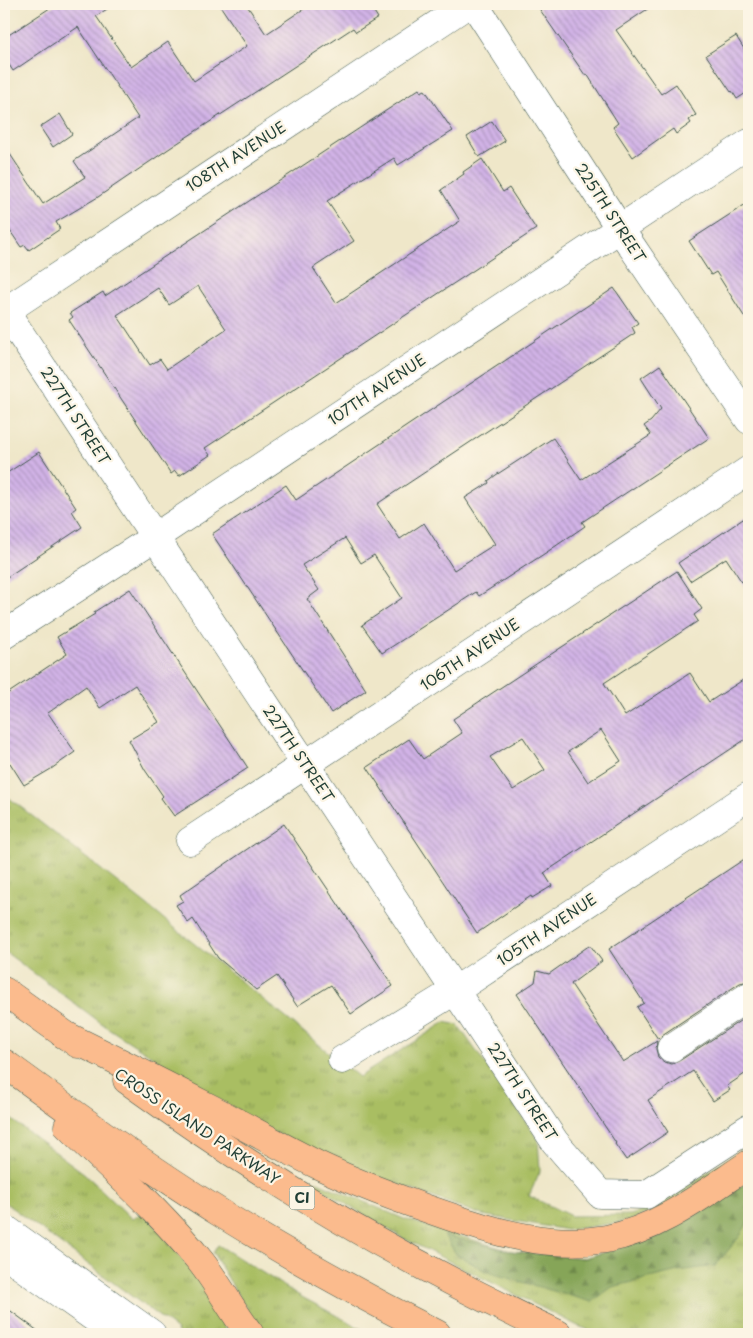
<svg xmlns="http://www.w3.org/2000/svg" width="753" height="1338" viewBox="0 0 753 1338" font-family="'Playpen Sans',sans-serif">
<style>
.grass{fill:url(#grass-tufts);stroke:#647e4b}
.forest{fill:url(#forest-firs);stroke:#527146}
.building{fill:url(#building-back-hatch);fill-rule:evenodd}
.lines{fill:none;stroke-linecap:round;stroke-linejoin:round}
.minor-casing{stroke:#3e564a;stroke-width:29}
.highway-casing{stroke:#3e564a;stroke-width:29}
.minor{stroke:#fff;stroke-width:28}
.highway{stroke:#fbbb8d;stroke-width:28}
.labels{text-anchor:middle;stroke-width:4.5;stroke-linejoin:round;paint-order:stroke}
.shield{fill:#fcf5e5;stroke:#617469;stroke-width:1}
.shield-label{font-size:14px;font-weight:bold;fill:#1f3d34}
.street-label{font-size:15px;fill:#1f3d34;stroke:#fcf5e5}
</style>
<defs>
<pattern id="grass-tufts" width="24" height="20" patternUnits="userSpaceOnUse" patternTransform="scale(1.25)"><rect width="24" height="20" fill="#a9be62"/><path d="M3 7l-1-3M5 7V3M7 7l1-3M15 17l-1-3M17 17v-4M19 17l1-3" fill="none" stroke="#899c52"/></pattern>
<pattern id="forest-firs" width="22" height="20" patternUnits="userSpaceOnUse" patternTransform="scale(1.25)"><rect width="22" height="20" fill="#86a558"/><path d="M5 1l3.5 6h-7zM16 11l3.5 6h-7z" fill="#6d884a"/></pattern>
<pattern id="building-back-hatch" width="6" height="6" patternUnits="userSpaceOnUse" patternTransform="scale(1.25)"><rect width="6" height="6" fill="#d2b3e7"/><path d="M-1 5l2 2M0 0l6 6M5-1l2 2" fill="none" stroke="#aa93bc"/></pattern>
</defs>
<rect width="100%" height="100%" fill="#fcf5e5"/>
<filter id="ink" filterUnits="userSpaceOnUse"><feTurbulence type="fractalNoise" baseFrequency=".02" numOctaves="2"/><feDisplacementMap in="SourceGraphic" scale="10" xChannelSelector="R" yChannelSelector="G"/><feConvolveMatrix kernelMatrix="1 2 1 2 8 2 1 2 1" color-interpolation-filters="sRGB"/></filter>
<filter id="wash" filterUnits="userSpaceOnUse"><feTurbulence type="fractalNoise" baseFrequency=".0096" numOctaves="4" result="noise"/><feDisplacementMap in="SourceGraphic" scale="20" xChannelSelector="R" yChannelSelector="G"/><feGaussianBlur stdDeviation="1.12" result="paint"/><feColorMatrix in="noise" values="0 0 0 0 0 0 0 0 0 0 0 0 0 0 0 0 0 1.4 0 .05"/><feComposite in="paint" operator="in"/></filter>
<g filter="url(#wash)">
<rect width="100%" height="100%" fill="#efe7c9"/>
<g class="grass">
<polygon points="4,794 144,903 359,1077 445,1022 458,1025 538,1139 540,1171 529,1196 571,1216 631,1215 660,1204 749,1145 749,1150 662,1207 629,1221 567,1230 482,1215 372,1175 263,1128 108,1028 4,951"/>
<polygon points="4,1114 85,1174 132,1219 144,1212 202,1283 228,1334 179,1334 176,1329 4,1202"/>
<polygon points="292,1171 404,1219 510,1251 584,1258 665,1234 749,1181 749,1334 600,1334 578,1326 401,1237"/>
<polygon points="218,1245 300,1296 371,1334 265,1334 254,1322 213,1253"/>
</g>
<polygon class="forest" points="749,1181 749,1220 740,1236 715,1266 678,1271 612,1287 592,1302 487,1272 456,1254 444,1235 510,1251 584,1258 664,1235"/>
<g id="blocks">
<g class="building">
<polygon points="56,4 115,4 96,16 131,67 168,42 194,81 247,46 219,4 246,4 266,34 311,4 369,4 378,18 356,32 353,28 170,148 98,197 56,222 60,229 29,250 25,245 21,247 4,222 4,145 43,204 85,177 74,161 138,118 78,27 13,71 4,57 4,38"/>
<polygon points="536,4 655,4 616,30 661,94 676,84 696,115 689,120 691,123 676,134 673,129 633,157 613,127 618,123 587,74 585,75"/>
<polygon points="736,36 749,57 749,91 737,99 732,91 731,92 706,55"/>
<path d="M419,89l2,3 4,-2 28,41 -55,34 -4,-7 -67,43 27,40 -41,27 23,35 124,-82 -19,-31 23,-16 -1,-2 19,-13 21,33 6,-4 27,41 -331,219 5,7 -31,21 -4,-5 -4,3 -102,-154 4,-3 -3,-4 33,-21 2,4zM198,286l28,43 -59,40 -7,-10 -10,6 -33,-50 41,-27 11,17z"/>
<polygon points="60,114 72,134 53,147 40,127"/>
<polygon points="492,121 505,141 479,157 467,137"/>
<polygon points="749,202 749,324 716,272 711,275 689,241"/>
<polygon points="614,288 638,323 632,327 635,333 377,504 400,539 424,523 454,570 495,544 465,498 489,483 488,481 496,475 553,438 581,480 651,435 644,426 651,421 661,409 641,378 660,365 709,438 582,522 585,526 547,552 479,596 476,592 382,653 362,625 402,598 374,555 361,563 345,538 302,565 319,590 307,599 366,690 331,713 212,534 286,485 296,500"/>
<polygon points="39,452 76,508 72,511 82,527 4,579 4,475"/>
<polygon points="749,515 749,593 726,558 690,581 678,563"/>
<path d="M677,571l25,38 -8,6 4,6 -94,62 21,33 65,-43 19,29 40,-26v61l-205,136 8,13 -20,12 -1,-2 -54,37 -110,-166 42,-28 14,20 39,-26 -9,-14zM601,730l20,31 -33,21 -20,-30zM523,737l22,33 -32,20 -23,-33z"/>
<polygon points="130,589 248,768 174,816 161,798 163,796 145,770 129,740 159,722 135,685 100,708 86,686 48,713 75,752 51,769 24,785 10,763 4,767 4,696 67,654 57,637 95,614 94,612"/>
<polygon points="284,824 393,986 351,1014 331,985 297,1006 277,976 256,990 218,958 193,919 188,923 176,905 183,901 180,895"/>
<polygon points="749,856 749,981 740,983 662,1035 658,1039 637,1007 644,1003 609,949"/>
<polygon points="590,945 602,961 571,984 623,1062 657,1041 656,1049 658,1057 664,1062 672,1064 679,1061 749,1015 749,1071 727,1086 730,1090 713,1101 693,1071 648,1100 668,1132 626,1160 615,1144 616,1143 517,994 535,982 537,971 549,974"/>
<polygon points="4,1306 42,1334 4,1334"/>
</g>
</g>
</g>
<g filter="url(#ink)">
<use href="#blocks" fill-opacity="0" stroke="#3e564a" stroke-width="1"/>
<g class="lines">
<g class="minor-casing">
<g id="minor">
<polyline points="474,4 620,229 749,420"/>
<polyline points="4,309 555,1142 600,1194 646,1195 749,1128"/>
<polyline points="4,312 468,4"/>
<polyline points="4,635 155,537 749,143"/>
<polyline points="190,841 749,470"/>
<polyline points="671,1048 749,996"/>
<polyline points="342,1060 456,990 749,796"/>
<polyline points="4,1228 152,1334"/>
<polyline points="4,1254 117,1334"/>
</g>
</g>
<g class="highway-casing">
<g id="highway">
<polyline points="4,991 78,1044"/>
<path d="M63,1034c49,24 97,48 145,73 37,19 73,40 110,58 42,20 86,36 130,51 51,18 104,32 158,23 54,-10 99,-46 143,-75"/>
<path d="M4,1063c70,51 141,103 215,149 71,44 143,84 218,122"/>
<path d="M127,1080c135,98 279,183 431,254"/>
<path d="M68,1126c45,44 93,86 133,136 18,23 31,49 49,72"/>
</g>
</g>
<use href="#minor" class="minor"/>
<use href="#highway" class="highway"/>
</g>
</g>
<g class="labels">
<rect class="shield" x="289.5" y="1186.5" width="25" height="23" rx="4"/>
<g class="shield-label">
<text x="302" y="1203">CI</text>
</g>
<g class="street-label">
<text transform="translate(236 157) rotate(-33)" y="5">108TH AVENUE</text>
<text transform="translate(610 213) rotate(57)" y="5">225TH STREET</text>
<text transform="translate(377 390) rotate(-34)" y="5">107TH AVENUE</text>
<text transform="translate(75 416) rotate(57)" y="5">227TH STREET</text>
<text transform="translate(470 655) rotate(-34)" y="5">106TH AVENUE</text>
<text transform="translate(298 754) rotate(56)" y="5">227TH STREET</text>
<text transform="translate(547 930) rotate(-34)" y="5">105TH AVENUE</text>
<text transform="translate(522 1092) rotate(57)" y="5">227TH STREET</text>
<text transform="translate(197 1127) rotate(34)" y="5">CROSS ISLAND PARKWAY</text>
</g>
</g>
<rect width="753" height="1338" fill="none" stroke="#fcf5e5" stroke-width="20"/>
</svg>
